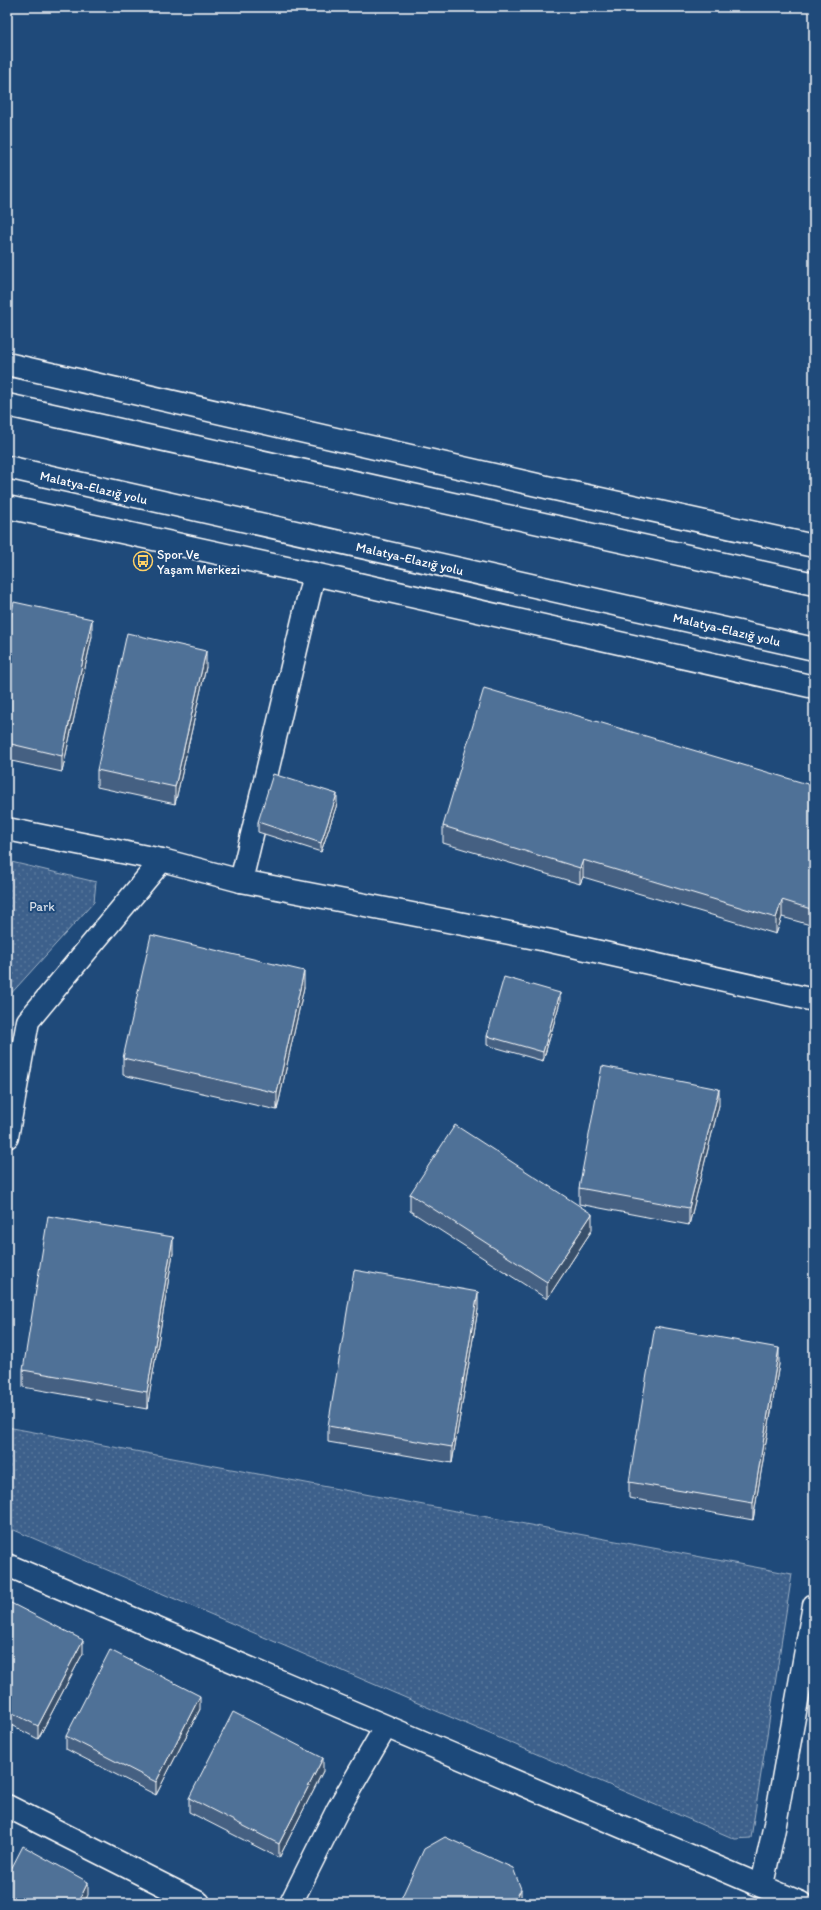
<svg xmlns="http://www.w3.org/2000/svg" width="821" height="1910" viewBox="0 0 821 1910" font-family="Itim,sans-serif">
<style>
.park{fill:url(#park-dots);stroke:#9eb0c5}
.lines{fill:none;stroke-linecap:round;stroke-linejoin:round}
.street-casing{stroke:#fff;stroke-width:25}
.secondary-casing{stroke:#fff;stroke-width:25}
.highway-casing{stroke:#fff;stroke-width:25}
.street{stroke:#1f4a7a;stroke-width:22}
.secondary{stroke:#1f4a7a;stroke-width:22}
.highway{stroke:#1f4a7a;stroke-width:22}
.wall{fill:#456182;stroke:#fff}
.shaded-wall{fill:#384f6a;stroke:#fff}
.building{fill:#507197;stroke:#fff}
.labels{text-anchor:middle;stroke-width:4;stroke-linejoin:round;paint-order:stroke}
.street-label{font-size:13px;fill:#fff;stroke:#1f4a7a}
.poi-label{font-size:13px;fill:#fff;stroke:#1f4a7a;text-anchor:start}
.park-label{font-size:13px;fill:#d8dfe8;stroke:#1f4a7a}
</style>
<defs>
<pattern id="park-dots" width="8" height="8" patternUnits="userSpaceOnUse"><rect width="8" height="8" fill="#3c618b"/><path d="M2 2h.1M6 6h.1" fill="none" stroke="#59799c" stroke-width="1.8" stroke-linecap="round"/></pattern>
</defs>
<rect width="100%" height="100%" fill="#1f4a7a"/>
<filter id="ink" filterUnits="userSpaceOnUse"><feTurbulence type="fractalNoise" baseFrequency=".025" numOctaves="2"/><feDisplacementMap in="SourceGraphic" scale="8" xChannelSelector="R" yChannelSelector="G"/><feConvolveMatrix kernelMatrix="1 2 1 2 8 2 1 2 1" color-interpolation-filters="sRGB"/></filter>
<g filter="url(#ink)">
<g class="park">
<polygon points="7,861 96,882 94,902 7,998"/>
<polygon points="7,1427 792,1574 751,1838 735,1839 7,1527"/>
</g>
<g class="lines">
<g class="street-casing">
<g id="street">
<polyline points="7,829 162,860 241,881 546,940 814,1000"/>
<polyline points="241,881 314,574"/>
<polyline points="7,1137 28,1021 162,860"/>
<polyline points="7,1565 801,1903"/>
<polyline points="7,1806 199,1903"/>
<polyline points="762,1885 775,1824 814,1605"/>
<polyline points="291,1903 338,1809 385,1728"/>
</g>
</g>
<g class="secondary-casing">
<g id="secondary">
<polyline points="7,364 555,489 814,546"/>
<polyline points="7,507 314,574 814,687"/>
</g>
</g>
<g class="highway-casing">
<g id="highway">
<polyline points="7,405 814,584"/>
<polyline points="7,467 814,649"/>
</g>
</g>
<use href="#street" class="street"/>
<use href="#secondary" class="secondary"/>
<use href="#highway" class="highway"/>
</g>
<g class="wall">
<polygon points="7,635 92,636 62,772 7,760"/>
<polygon points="206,667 175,804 97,787 97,770"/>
<polygon points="814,786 814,926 782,917 776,934 583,877 580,884 443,843 443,826"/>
<polygon points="337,804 321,852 258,832 258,822"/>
<polygon points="304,987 277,1110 123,1075 123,1058"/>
<polygon points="560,1002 543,1061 487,1045 487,1036"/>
<polygon points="719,1105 689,1225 579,1204 579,1188"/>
<polygon points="410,1194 592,1230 547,1299 410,1211"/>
<polygon points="173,1253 147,1409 23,1387 23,1370"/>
<polygon points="478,1309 452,1463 328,1442 328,1426"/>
<polygon points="779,1364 753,1520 629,1498 629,1482"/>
<polygon points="7,1601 83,1653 38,1739 7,1723"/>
<polygon points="200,1709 156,1795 66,1749 66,1736"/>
<polygon points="323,1771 279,1858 189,1812 189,1798"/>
</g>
<g class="shaded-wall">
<polygon points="92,619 92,636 62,772 62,756"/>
<polygon points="206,651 206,667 175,804 175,787"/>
<polygon points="337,794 337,804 321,852 321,843"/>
<polygon points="583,860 583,877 580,884 580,868"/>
<polygon points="782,900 782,917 776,934 776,918"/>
<polygon points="304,971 304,987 277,1110 277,1093"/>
<polygon points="560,993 560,1002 543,1061 543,1052"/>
<polygon points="719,1089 719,1105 689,1225 689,1208"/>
<polygon points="592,1214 592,1230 547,1299 547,1282"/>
<polygon points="173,1237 173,1253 147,1409 147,1392"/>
<polygon points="478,1292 478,1309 452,1463 452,1447"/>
<polygon points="779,1348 779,1364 753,1520 753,1503"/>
<polygon points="83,1640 83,1653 38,1739 38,1726"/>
<polygon points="200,1696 200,1709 156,1795 156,1782"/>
<polygon points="323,1758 323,1771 279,1858 279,1844"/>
<polygon points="88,1882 88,1895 84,1903 78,1903"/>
<polygon points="521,1889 521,1903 514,1903"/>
</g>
<g class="building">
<polygon points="14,602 92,619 62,756 7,743 7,635"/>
<polygon points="127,633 206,651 175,787 97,770"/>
<polygon points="484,688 814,786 814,910 782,900 776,918 583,860 580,868 443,826"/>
<polygon points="273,774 337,794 321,843 258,822"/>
<polygon points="151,935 304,971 277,1093 123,1058"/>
<polygon points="504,977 560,993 543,1052 487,1036"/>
<polygon points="602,1066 719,1089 689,1208 579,1188"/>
<polygon points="455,1125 592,1214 547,1282 410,1194"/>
<polygon points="48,1216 173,1237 147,1392 23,1370"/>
<polygon points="354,1270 478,1292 452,1447 328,1426"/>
<polygon points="655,1326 779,1348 753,1503 629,1482"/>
<polygon points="7,1601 83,1640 38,1726 7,1710"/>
<polygon points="110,1650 200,1696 156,1782 66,1736"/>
<polygon points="233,1712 323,1758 279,1844 189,1798"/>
<polygon points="445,1837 513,1868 521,1889 514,1903 399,1903 424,1849"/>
<polygon points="23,1846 88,1882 78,1903 7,1903 7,1877"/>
<polygon points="120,1900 126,1903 118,1903"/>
</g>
</g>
<defs>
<g id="bus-ring" transform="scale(1)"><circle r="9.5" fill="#1f4a7a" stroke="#ffd166" stroke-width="1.5"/><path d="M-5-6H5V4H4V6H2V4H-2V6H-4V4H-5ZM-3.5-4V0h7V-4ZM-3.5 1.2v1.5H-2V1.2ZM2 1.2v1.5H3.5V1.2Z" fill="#ffd166"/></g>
</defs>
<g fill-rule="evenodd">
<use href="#bus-ring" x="143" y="561"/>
</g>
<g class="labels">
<g class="street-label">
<text transform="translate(94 487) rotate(13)" y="5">Malatya-Elazığ yolu</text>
<text transform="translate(410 558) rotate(13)" y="5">Malatya-Elazığ yolu</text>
<text transform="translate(727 629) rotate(13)" y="5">Malatya-Elazığ yolu</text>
</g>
<g class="poi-label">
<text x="157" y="559">Spor Ve<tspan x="157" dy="15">Yaşam Merkezi</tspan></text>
</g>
<g class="park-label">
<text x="42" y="911">Park</text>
</g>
</g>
<rect width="821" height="1910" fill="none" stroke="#1f4a7a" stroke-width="24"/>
<rect x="12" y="12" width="797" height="1886" fill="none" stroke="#fff" stroke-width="1.5" filter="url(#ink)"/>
</svg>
